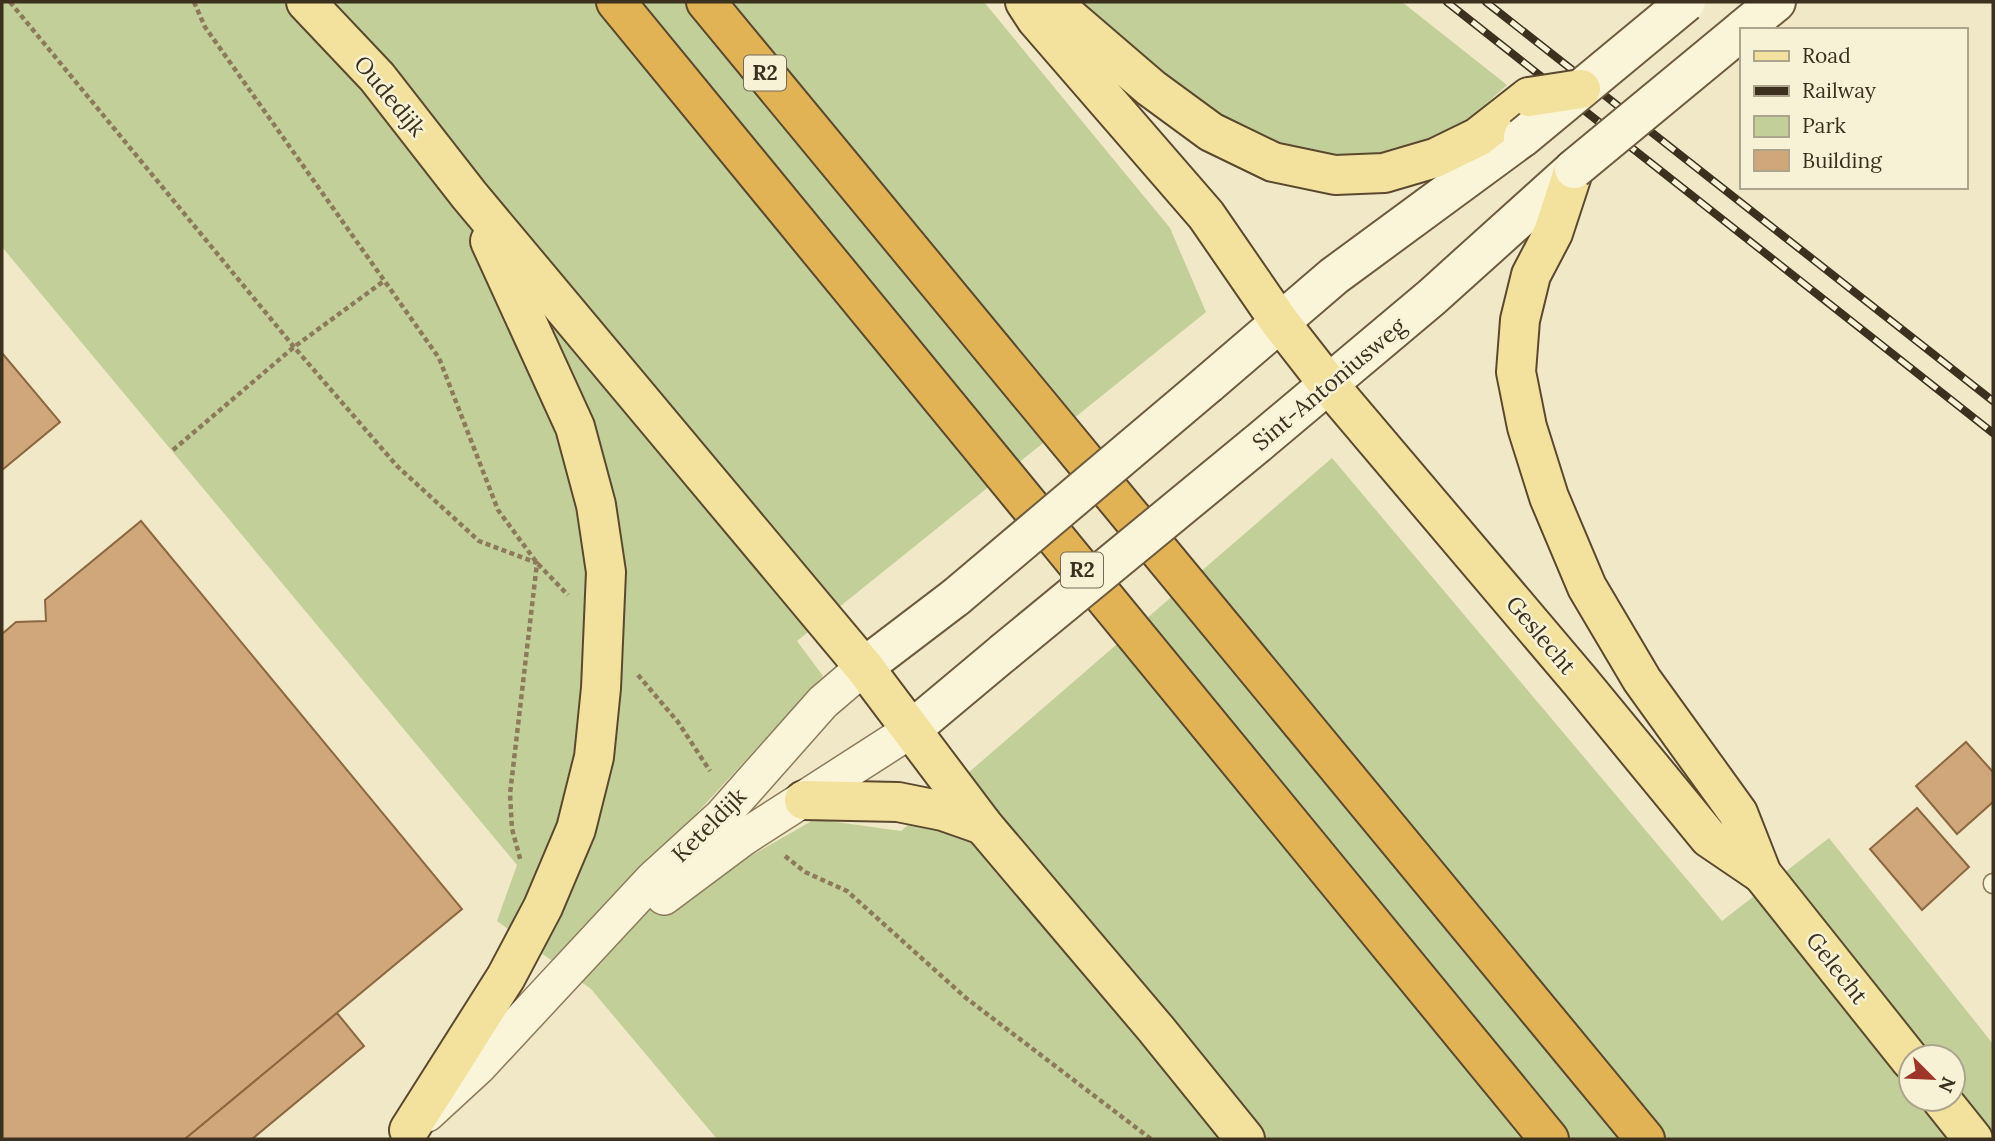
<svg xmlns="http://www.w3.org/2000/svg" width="1995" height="1141" viewBox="0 0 1995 1141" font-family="Lora,serif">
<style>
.green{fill:#c2cf99;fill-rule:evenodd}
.building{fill:#cfa77a;stroke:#8c6740;stroke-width:2}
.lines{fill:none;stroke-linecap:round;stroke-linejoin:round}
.service-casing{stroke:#8c7a5b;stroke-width:21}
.minor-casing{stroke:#8c7a5b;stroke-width:38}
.secondary-casing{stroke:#6e5b3e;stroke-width:42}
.primary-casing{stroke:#5a482f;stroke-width:42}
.motorway-casing{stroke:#5a482f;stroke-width:42}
.path{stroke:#8c7a5b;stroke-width:4.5;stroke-dasharray:5 3.5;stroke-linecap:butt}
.service{stroke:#faf4d9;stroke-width:18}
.minor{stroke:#faf4d9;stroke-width:35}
.secondary{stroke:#faf4d9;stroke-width:38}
.primary{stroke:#f3e29d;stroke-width:38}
.motorway{stroke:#e1b355;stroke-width:38}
.rail-casing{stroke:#3c301f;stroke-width:8}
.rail{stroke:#f7f1d6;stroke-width:5;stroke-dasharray:16;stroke-linecap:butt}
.secondary-bridge-casing{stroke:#6e5b3e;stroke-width:42;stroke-linecap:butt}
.primary-bridge-casing{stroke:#5a482f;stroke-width:42;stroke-linecap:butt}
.secondary-bridge{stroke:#faf4d9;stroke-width:38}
.primary-bridge{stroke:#f3e29d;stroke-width:38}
.labels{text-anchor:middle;stroke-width:5;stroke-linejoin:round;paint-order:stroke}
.shield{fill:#f7f1d6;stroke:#746a56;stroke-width:2}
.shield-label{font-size:21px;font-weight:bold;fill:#3c301f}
.street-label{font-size:23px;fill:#3c301f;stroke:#f7f1d6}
</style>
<rect width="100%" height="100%" fill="#f0e8c6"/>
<g class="green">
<path d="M2,2h982l186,226 36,84 -409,329 26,35 -125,136 44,49 73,-42 86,12 431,-373 390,463 107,-83 164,206v95h-1276l-126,-150 -94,-68 20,-56 -515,-618zM1911,1057h42v42h-42z"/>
<polygon points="1079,2 1402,2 1507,85 1468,120 1428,140 1381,154 1337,156 1279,144 1221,115 1163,73"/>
</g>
<g class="building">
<polygon points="2,353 60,422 2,470"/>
<polygon points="141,521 462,909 185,1139 2,1139 2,634 16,622 46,621 45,600"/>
<polygon points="1966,742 1993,772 1993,802 1957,834 1916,786"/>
<polygon points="1917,808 1969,867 1922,910 1870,849"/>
<polygon points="337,1013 364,1046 252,1139 185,1139"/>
</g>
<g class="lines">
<g class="service-casing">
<polyline id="service" points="1993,883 1993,884"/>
</g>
<g class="minor-casing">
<g id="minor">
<polyline points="664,897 743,838 911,730"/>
<polyline points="427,1114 478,1067 653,879 721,817 823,702 864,667"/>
</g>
</g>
<g class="secondary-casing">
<g id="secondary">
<polyline points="1742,30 1776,2"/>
<polyline points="1208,384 1334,276 1523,137"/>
<polyline points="1257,444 1432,297 1574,169"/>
<polyline points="864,667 956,597"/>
<polyline points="911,730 1003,653"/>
</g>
</g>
<g class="primary-casing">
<g id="primary">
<polyline points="306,2 377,77 469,195 864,667 983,825 1156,1029 1245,1139"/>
<polyline points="1025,2 1036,19 1206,215 1279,321 1329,385 1580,681 1709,838 1762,874"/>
<polyline points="1051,2 1151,88 1211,132 1273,162 1335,175 1384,173 1435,158 1478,137 1529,97"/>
<polyline points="1574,169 1553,233 1531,275 1520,320 1516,372 1527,427 1549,497 1587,587 1642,680 1738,813 1762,874 1911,1061"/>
<polyline points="804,800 898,802 943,811 983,825"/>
<polyline points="1941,1099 1973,1139"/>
<polyline points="409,1130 506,977 543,907 576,829 594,757 601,688 606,572 596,505 575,427 490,241"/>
</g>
</g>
<g class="motorway-casing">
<g id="motorway">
<polyline points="616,2 1549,1139"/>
<polyline points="706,2 1645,1139"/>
</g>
</g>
<g class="path">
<polyline points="10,2 294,347 397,466 479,541 537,563 510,794 512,829 521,862"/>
<polyline points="194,2 205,27 439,358 498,510 537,563 568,595"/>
<polyline points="173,450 294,347 384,281"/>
<polyline points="638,675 678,722 710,771"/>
<polyline points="785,856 805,872 847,891 966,998 1151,1139"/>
</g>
<use href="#service" class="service"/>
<use href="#minor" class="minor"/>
<use href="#secondary" class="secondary"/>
<use href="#primary" class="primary"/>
<use href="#motorway" class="motorway"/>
<g class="rail-casing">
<g id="rail">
<polyline points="1447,2 1993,433"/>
<polyline points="1486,2 1993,401"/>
</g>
</g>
<use href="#rail" class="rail"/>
<g class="secondary-bridge-casing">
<g id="secondary-bridge">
<polyline points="1523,137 1686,2"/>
<polyline points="1574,169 1741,31"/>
<polyline points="956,597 1208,384"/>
<polyline points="1003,653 1257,444"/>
</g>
</g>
<g class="primary-bridge-casing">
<polyline id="primary-bridge" points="1529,97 1581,89"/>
</g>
<use href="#secondary-bridge" class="secondary-bridge"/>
<use href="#primary-bridge" class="primary-bridge"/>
</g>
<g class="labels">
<g class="shield">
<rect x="744" y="55.5" width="42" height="35" rx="5"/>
<rect x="1061" y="552.5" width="42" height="35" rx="5"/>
</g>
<g class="shield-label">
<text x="765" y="80">R2</text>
<text x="1082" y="577">R2</text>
</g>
<g class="street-label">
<text transform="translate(390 96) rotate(50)" y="8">Oudedijk</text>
<text transform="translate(1329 384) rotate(-40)" y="8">Sint-Antoniusweg</text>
<text transform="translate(1541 635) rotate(50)" y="8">Geslecht</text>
<text transform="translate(709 825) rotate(-45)" y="8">Keteldijk</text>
<text transform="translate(1837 968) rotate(52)" y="8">Gelecht</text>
</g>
</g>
<rect width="1995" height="1141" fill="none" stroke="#3c301f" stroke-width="7"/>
<rect x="1740" y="28" width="228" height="161" fill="#f7f1d6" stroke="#aca48d" stroke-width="2"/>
<rect x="1754" y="51" width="35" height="10" fill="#f3e29d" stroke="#aca48d" stroke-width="2"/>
<text x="1802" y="63" font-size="21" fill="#3c301f">Road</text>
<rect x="1754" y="86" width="35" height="10" fill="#3c301f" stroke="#aca48d" stroke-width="2"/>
<text x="1802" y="98" font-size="21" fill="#3c301f">Railway</text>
<rect x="1754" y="116" width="35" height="21" fill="#c2cf99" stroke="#aca48d" stroke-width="2"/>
<text x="1802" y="133" font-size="21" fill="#3c301f">Park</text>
<rect x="1754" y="150" width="35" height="21" fill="#cfa77a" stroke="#aca48d" stroke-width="2"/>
<text x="1802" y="168" font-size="21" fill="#3c301f">Building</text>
<g transform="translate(1932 1078) rotate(114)"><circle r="33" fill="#f7f1d6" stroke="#aca48d" stroke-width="2"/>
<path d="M0-5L12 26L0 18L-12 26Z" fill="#9d3528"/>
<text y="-10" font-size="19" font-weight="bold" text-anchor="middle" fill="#3c301f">N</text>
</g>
</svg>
